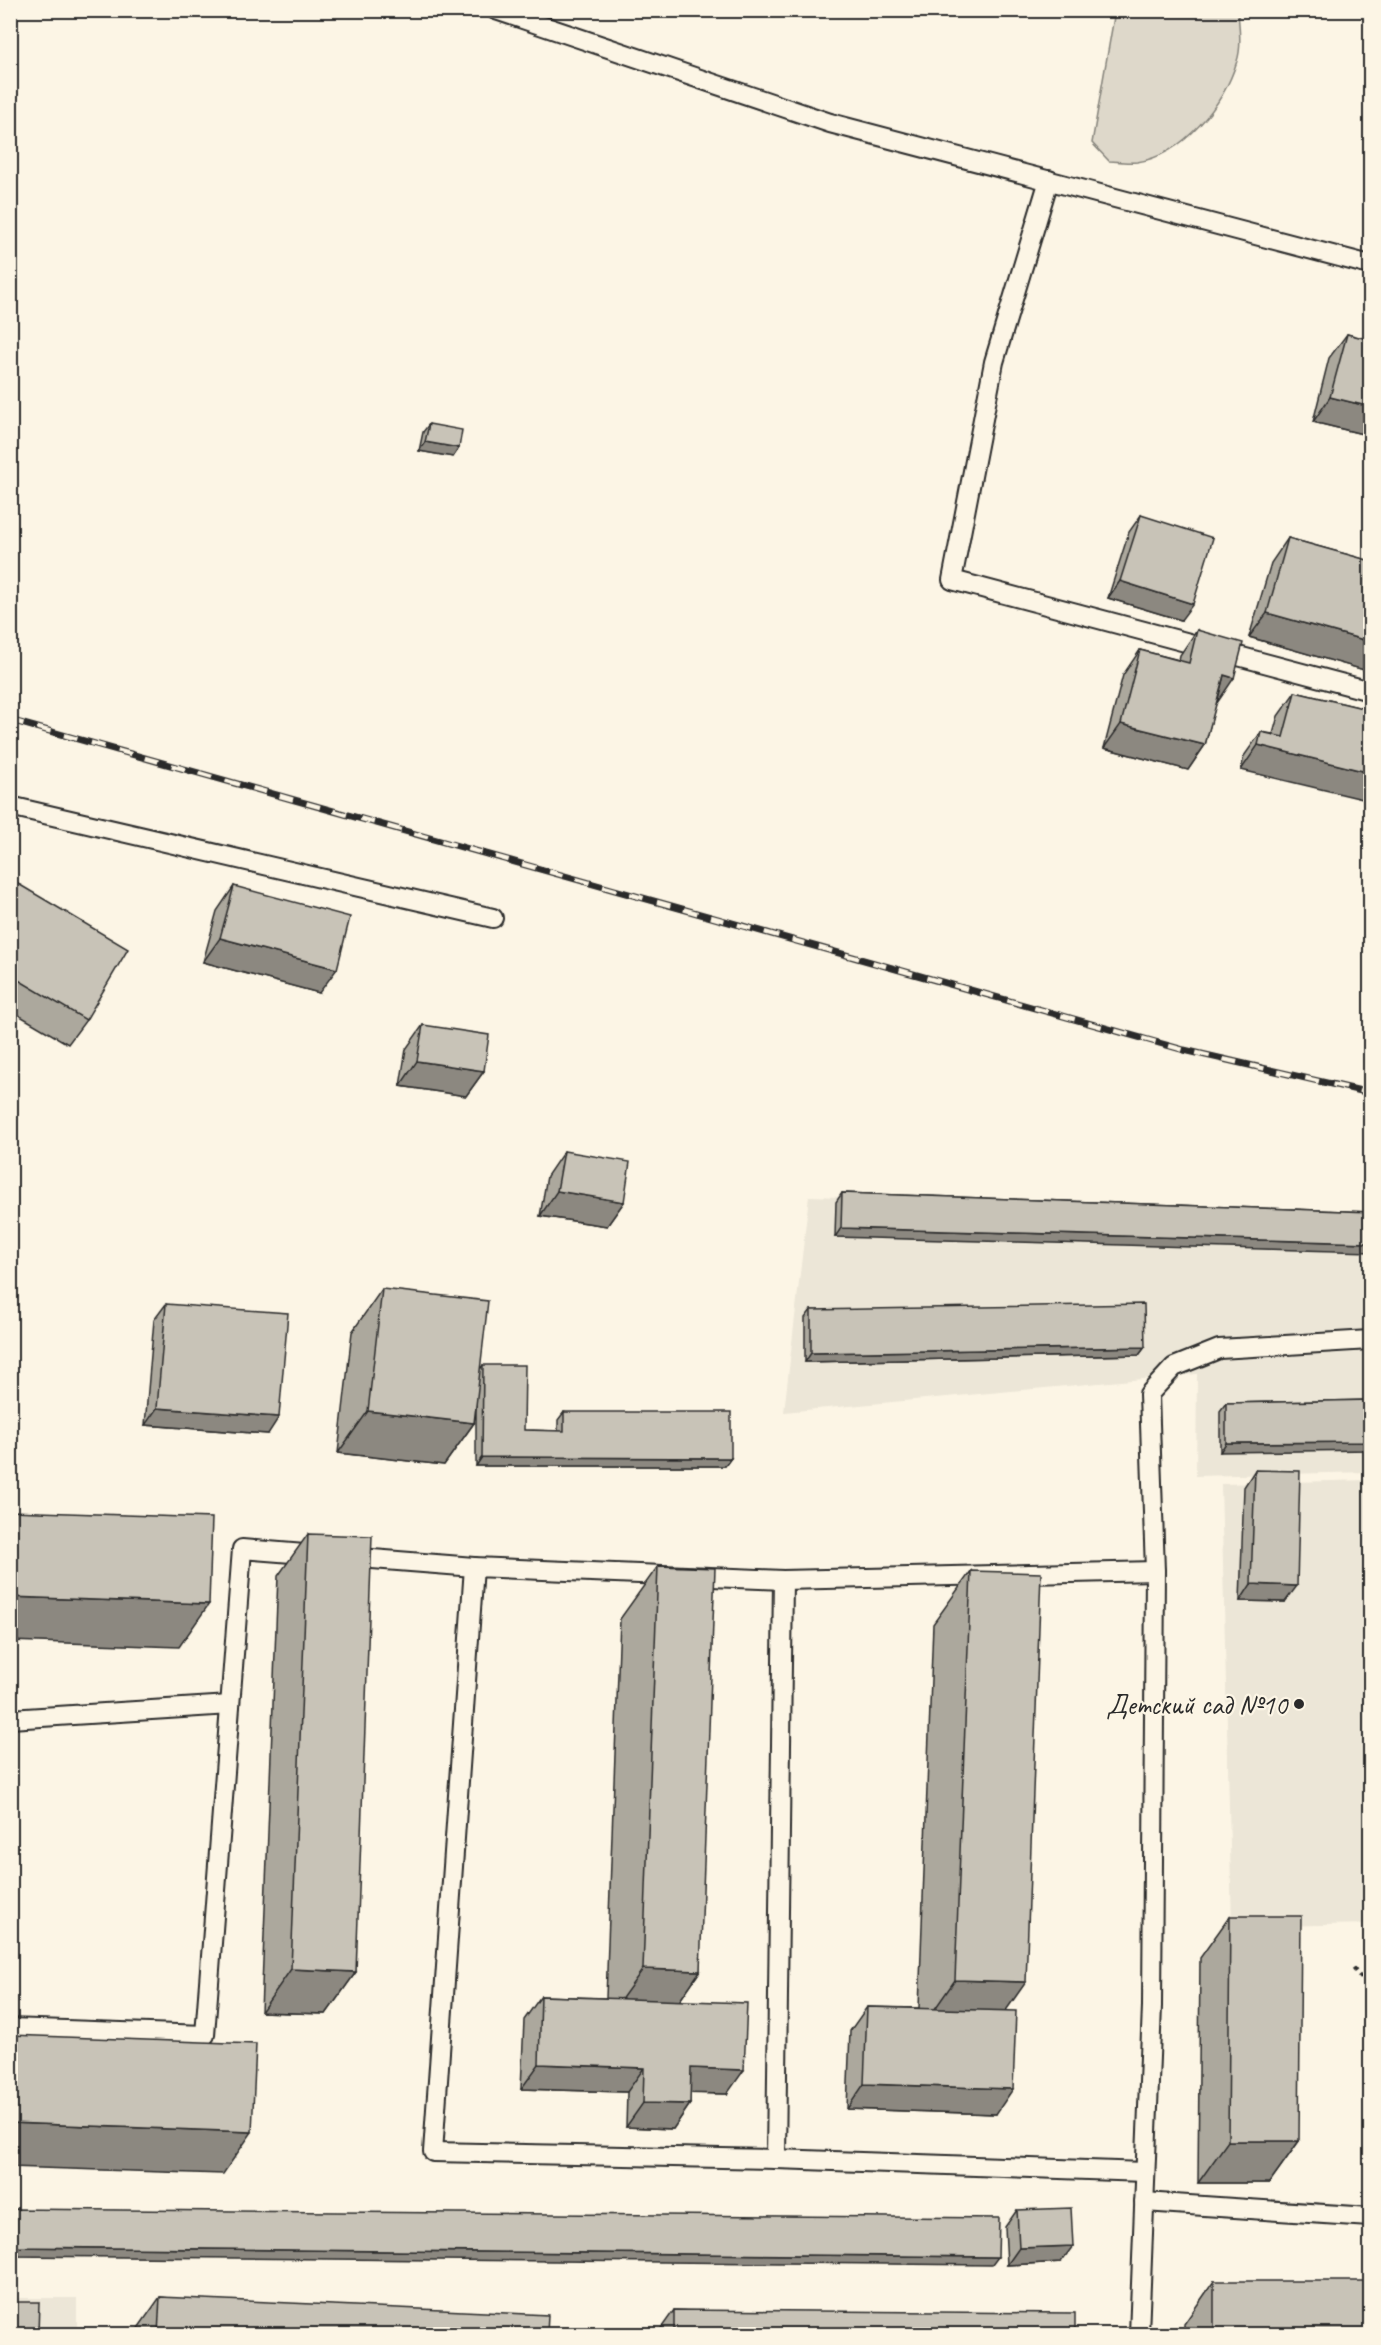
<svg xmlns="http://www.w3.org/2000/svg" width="1381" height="2345" viewBox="0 0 1381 2345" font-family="Caveat,sans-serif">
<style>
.built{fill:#ece6d7}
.green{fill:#ded8ca;stroke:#84827a;stroke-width:1.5}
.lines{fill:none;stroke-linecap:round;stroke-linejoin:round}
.lane-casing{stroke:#2b2b2b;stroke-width:22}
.path{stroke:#2b2b2b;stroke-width:4;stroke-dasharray:4.5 4.5;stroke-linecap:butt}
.lane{stroke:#fcf5e5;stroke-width:18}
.rail-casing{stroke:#2b2b2b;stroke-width:7}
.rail{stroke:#fcf5e5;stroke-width:4.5;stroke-dasharray:14;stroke-linecap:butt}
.wall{fill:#aca89d;stroke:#2b2b2b;stroke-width:1.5}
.shaded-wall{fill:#8c8880;stroke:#2b2b2b;stroke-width:1.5}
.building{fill:#c8c3b7;stroke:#2b2b2b;stroke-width:1.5}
.poi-dot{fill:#2b2b2b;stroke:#fcf5e5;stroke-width:2}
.labels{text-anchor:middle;stroke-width:4.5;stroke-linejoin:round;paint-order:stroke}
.poi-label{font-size:28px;fill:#2b2b2b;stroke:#fcf5e5;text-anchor:end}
</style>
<rect width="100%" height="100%" fill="#fcf5e5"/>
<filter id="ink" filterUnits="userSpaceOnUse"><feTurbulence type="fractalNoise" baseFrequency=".0167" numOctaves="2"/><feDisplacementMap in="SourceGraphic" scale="12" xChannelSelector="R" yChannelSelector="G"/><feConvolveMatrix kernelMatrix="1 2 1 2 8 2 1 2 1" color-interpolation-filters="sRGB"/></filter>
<g filter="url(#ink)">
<g class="built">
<polygon points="809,1196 1370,1214 1370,1472 1196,1476 1197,1374 784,1412"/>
<polygon points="1370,1480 1370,1924 1232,1927 1221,1484"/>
<polygon points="10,2298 77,2298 77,2334 11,2334"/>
</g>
<path class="green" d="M1115,11h123c1,16 4,35 -1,50 -13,43 -53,94 -100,101 -9,1 -19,-1 -28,-1l-17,-18z"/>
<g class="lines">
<g class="lane-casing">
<g id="lane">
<polyline points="496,10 830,123 1370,265"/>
<polyline points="1049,180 994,362 952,580 1370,691"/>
<polyline points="10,806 493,918"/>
<polyline points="347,1557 474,1567"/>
<polyline points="783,1580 776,2159 1145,2172"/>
<polyline points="10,1719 230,1705"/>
<polyline points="10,2028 205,2035 242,1549 317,1555"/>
<polyline points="776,2159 433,2152 474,1567 783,1580 1155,1571"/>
<polyline points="1144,2202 1370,2217"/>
<polyline points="1139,2334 1152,2006 1155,1571 1149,1394 1174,1367 1219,1349 1370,1340"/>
</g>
</g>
<polyline class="path" points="1353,1968 1370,1989"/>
<use href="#lane" class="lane"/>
<g class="rail-casing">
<polyline id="rail" points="10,720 1184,1050 1370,1093"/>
</g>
<use href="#rail" class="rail"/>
</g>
<g class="wall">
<polygon points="1347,334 1371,340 1371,436 1313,422 1329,358"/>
<polygon points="429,424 459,448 453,457 419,451 423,432"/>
<polygon points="1141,515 1181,620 1108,598 1129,532"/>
<polygon points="1288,538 1371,561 1371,661 1364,670 1249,637 1271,563"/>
<polygon points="1197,630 1216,703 1205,745 1188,770 1104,748 1123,675 1140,650 1179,660 1180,655"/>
<polygon points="1295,692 1371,710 1241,770 1244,756 1261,732 1273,734 1278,716"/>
<polygon points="10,879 86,1020 68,1044 10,1010"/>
<polygon points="234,886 319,993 203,962 217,911"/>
<polygon points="423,1025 484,1071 466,1096 400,1086 406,1049"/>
<polygon points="564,1151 624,1202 607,1226 540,1216 547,1176"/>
<polygon points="842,1193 1371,1212 835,1237 836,1202"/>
<polygon points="382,1289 481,1368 483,1365 524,1430 558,1431 558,1420 564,1412 731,1458 725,1466 476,1466 476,1404 474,1423 444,1465 338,1453 352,1332"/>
<polygon points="166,1304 268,1434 145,1425 154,1320"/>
<polygon points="811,1310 1145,1347 1139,1355 805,1362 805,1318"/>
<polygon points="1371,1400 1220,1452 1220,1411 1226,1403"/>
<polygon points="1255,1470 1285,1602 1240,1601 1244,1487"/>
<polygon points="308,1534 356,1972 326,2014 261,2012 278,1576"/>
<polygon points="658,1566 700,1971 680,2000 727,2094 690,2093 690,2104 673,2129 626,2127 627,2092 521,2089 524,2020 541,1996 606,1998 620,1619"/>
<polygon points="971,1571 1006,2011 996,2114 847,2109 850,2031 867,2007 919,2008 933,1624"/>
<polygon points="1230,1916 1299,2141 1269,2183 1198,2183 1200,1958"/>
<polygon points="1017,2210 1061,2262 1007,2265 1005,2227"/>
<polygon points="1214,2281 1371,2334 1184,2334 1184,2324"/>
<polygon points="160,2297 547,2334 134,2334"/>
<polygon points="674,2310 1075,2334 657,2334"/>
</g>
<g class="shaded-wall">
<polygon points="1330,397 1371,407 1371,436 1313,422"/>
<polygon points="425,442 459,448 453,457 419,451"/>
<polygon points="1120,581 1193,604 1181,620 1108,598"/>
<polygon points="1267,613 1371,642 1371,661 1364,670 1249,637"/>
<polygon points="1224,675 1234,678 1217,703"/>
<polygon points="1121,724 1205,745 1188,770 1104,748"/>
<polygon points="1258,745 1371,773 1371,801 1241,770"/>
<polygon points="220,938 337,969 319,993 203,962"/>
<polygon points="417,1061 484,1071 466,1096 400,1086"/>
<polygon points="557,1191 624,1202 607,1226 540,1216"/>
<polygon points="841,1228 1371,1243 1371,1252 835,1237"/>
<polygon points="1145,1347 1139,1355 805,1362 811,1353"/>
<polygon points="157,1408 279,1417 268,1434 145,1425"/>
<polygon points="368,1411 474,1423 444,1465 338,1453"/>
<polygon points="1371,1442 1371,1450 1220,1452 1226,1443"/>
<polygon points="482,1457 731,1458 725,1466 476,1466"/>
<polygon points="1251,1584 1297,1586 1285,1602 1240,1601"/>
<polygon points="10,1597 209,1604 179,1647 10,1641"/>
<polygon points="291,1969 356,1972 326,2014 261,2012"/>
<polygon points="643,1969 700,1971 663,2025 605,2022"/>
<polygon points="955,1980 1026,1982 988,2036 918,2033"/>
<polygon points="539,2064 644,2068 627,2092 521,2089"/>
<polygon points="691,2068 744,2070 727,2094 674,2093"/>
<polygon points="864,2084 1013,2089 996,2114 847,2109"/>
<polygon points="643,2103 690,2104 673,2129 626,2127"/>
<polygon points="10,2123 252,2132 223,2174 10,2167"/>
<polygon points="1228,2141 1299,2141 1269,2183 1198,2183"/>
<polygon points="1073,2246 1061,2262 1007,2265 1019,2248"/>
<polygon points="10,2247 998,2257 992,2265 10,2256"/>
</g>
<g class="building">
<polygon points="1347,334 1371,340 1371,407 1330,397"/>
<polygon points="429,424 462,430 459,448 425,442"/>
<polygon points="1141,515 1213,538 1193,604 1120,581"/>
<polygon points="1288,538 1371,561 1371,642 1267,613"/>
<polygon points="1197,630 1243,643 1234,678 1224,675 1205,745 1121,724 1140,650 1189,663"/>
<polygon points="1295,692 1371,710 1371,773 1258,745 1261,732 1283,737"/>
<polygon points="10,879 128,949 86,1020 10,975"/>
<polygon points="234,886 350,917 337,969 220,938"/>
<polygon points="423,1025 489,1035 484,1071 417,1061"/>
<polygon points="564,1151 630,1162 624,1202 557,1191"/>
<polygon points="842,1193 1371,1212 1371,1243 841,1228"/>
<polygon points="382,1289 488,1301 474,1423 368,1411"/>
<polygon points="166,1304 288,1313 279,1417 157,1408"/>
<polygon points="1144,1304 1145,1347 811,1353 811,1310"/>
<polygon points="483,1365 525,1365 524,1430 564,1431 564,1412 731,1412 731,1458 482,1457"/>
<polygon points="1371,1400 1371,1442 1226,1443 1226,1403"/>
<polygon points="1255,1470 1300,1471 1297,1586 1251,1584"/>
<polygon points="10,1511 212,1518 209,1604 10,1597"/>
<polygon points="308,1534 372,1536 356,1972 291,1969"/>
<polygon points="658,1566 715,1568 700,1971 643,1969"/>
<polygon points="971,1571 1041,1573 1026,1982 955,1980"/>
<polygon points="1230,1916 1301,1916 1299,2141 1228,2141"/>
<polygon points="541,1996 747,2003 744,2070 691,2068 690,2104 643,2103 644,2068 539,2064"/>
<polygon points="867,2007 1016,2011 1013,2089 864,2084"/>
<polygon points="10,2035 256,2044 252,2132 10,2123"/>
<polygon points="1071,2208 1073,2246 1019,2248 1017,2210"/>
<polygon points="10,2209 999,2218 998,2257 10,2247"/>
<rect x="1214" y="2281" width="157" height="53"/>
<polygon points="160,2297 548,2315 547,2334 158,2334"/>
<polygon points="10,2302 39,2302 38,2334 10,2334"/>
<polygon points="674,2310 1075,2313 1075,2334 674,2334"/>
</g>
</g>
<circle class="poi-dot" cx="1299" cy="1704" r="6"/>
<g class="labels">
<g class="poi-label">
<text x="1287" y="1714">Детский сад №10</text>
</g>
</g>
<rect width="1381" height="2345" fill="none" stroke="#fcf5e5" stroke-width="36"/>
<rect x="18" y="18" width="1345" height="2309" fill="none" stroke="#2b2b2b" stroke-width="2" filter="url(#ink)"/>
</svg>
